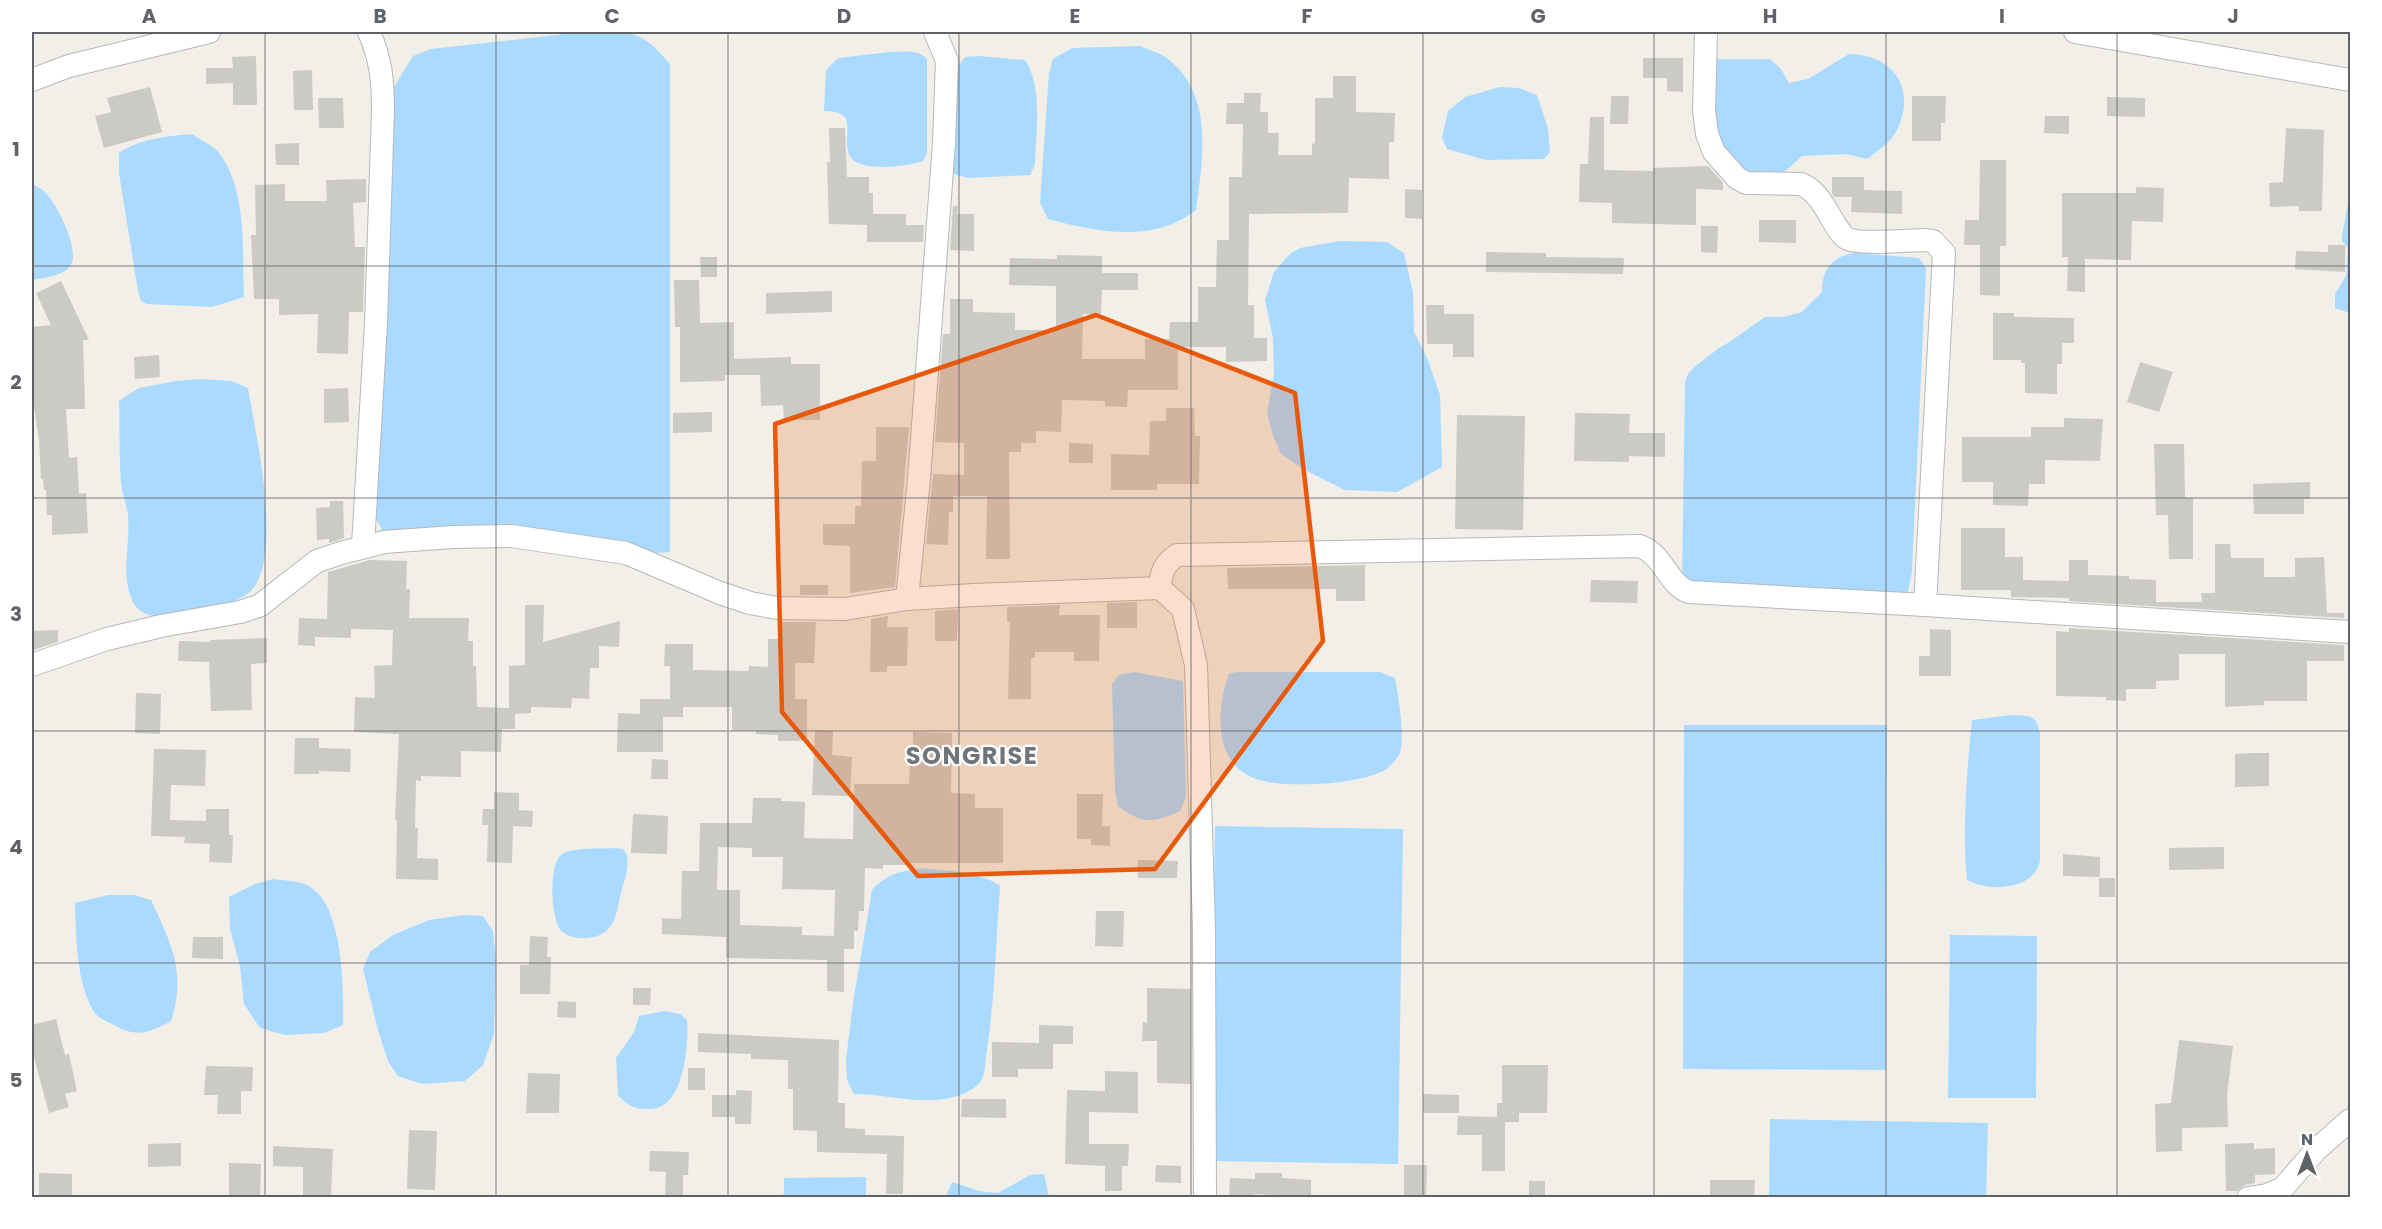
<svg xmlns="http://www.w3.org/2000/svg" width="2382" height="1229" viewBox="0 0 2382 1229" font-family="Poppins,sans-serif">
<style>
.water{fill:#aadaff}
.building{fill:#cccac5;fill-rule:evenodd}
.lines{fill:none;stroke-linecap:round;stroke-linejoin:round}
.minor-casing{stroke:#b5b8bc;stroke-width:24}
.minor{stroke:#fff;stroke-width:22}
.marked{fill:#e8590c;fill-opacity:0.2;stroke:#e8590c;stroke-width:4.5;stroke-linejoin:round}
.grid{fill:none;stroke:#5f6368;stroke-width:1.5;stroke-opacity:0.55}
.labels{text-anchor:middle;stroke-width:4.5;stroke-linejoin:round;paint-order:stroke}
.district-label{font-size:24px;font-weight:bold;letter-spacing:1.5px;fill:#70757a;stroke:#fff}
.neatline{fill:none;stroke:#5f6368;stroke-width:2}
.grid-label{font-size:20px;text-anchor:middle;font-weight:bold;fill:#5f6368}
</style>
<rect width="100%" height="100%" fill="#f1efe8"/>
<g class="water">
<path d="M626,32c22,6 29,15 44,32v488l-13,1 -33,-10 -239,-8 -10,-18 19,-430 19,-31 18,-7 134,-15z"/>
<path d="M1140,46c9,4 21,7 29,14 45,35 34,101 27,150 -44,34 -98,22 -148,9l-8,-16 9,-130 4,-14 19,-11z"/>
<path d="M890,52c13,0 28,-3 37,7v94l-4,8c-15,5 -67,13 -74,-7 -7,-21 11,-43 -25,-43l2,-41 12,-12z"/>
<path d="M1849,54c44,0 68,35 48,76 -6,12 -19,21 -30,29l-21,-5 -44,2c-10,9 -20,21 -35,22 -25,2 -51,-32 -56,-54 -4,-19 -1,-46 -1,-65h60l11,10 8,14 19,-4z"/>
<path d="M979,56l46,4c18,27 11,72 10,104l-5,11 -62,3 -14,-4 -4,-13 8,-95 7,-9z"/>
<polygon points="1500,87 1519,88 1537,95 1548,129 1550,152 1544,159 1486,160 1447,149 1442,138 1448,111 1465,97"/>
<path d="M192,134c8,6 21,11 27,19 29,38 23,99 25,144l-32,10 -65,-3 -6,-3 -3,-10 -19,-118v-20c19,-14 50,-17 73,-19z"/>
<path d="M32,184c4,2 9,4 12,7 12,11 36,58 27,74 -7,11 -28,13 -39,15z"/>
<polygon points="2350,193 2350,313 2335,308 2335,294 2346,276 2348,248 2342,241 2342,236"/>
<polygon points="1340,241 1387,242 1404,253 1413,292 1414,332 1428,360 1440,395 1442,467 1397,492 1345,490 1303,469 1281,454 1273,435 1267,414 1274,373 1273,338 1265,300 1274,272 1291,253 1300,248"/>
<path d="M1854,253l65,5 7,10 -14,303 -4,21 -5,3 -221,-11 3,-202c1,-3 2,-6 4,-9 2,-4 34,-29 39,-30l37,-26h18l19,-5 20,-20c0,-22 9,-35 32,-39z"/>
<path d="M202,379l29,2 17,7c8,47 33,157 7,198 -13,19 -50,22 -71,28 -15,4 -40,6 -50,-10 -15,-28 -3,-60 -6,-90 -2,-10 -6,-21 -7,-31 -2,-27 -1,-55 -2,-82l20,-13 37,-7z"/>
<path d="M1134,672l49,9 3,116 -6,14c-28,13 -38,13 -62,-5l-3,-16 -3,-106 7,-9z"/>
<path d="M1237,672h143l15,6c3,17 11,61 4,77 -2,4 -11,14 -16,16 -26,14 -108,19 -134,5 -36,-19 -32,-69 -20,-102z"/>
<path d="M2012,715l17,1 7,5 4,12v128c-7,30 -50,31 -73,19 -5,-48 0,-112 5,-160z"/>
<polygon points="1684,725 1887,725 1886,1070 1683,1069"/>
<polygon points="1215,826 1403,829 1398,1164 1210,1161"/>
<path d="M616,848l7,1c10,11 1,31 -2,44 -3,11 -4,26 -12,35 -10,13 -39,14 -49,1 -9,-13 -12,-65 2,-75 10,-7 41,-5 54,-6z"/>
<path d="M921,868c25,3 58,3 79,18 -4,54 -5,110 -13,164 -2,10 -1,22 -6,31 -3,5 -13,11 -18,13 -36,14 -73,0 -109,0l-7,-14 -1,-20 7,-57 19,-113c16,-17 27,-18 49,-22z"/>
<path d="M273,879c14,2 29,1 40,10 30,21 31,102 30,136l-19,8 -39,2 -25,-7 -16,-24 -4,-38 -10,-37 -1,-32 26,-13z"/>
<path d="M108,895h26l17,5c20,43 36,73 20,121 -22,12 -34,17 -57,4 -6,-3 -16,-7 -19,-12 -19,-28 -19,-78 -20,-110z"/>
<polygon points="464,915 483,916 493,931 496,961 494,1034 483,1065 465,1081 422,1084 398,1076 388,1061 378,1030 363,969 370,952 393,935 429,920"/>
<polygon points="1950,935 2037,936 2036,1098 1948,1098"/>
<path d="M664,1011l16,3 7,6c2,26 -3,89 -37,89 -15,1 -22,-3 -32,-14l-2,-37 18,-26 5,-16z"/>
<polygon points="1770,1119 1988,1123 1986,1197 1769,1197"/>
<polygon points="1044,1174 1049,1197 946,1197 952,1182 979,1191 998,1193 1030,1175"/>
<polygon points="866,1177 866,1197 781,1197 784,1193 784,1178"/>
</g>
<g class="building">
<polygon points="256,56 257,105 233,105 233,83 206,84 206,68 233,68 232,57"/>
<polygon points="1643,58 1683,58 1683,92 1667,91 1667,78 1643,78"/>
<polygon points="312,70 313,110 294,110 293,71"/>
<polygon points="1333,76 1356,76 1356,112 1395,113 1394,142 1389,142 1389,179 1349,178 1348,213 1249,214 1248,305 1254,305 1254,338 1267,338 1267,361 1226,362 1226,347 1178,347 1178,390 1128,390 1127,407 1105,406 1105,401 1062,400 1061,432 1036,431 1036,443 1021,443 1021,452 1009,452 1010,559 986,559 987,496 953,496 953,512 949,512 948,545 926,544 933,474 964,475 964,443 935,442 943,334 950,334 950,299 973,299 973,312 1015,313 1015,330 1056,330 1056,286 1009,285 1010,258 1057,259 1057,255 1102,256 1102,273 1138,273 1138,290 1102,290 1101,314 1083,314 1082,359 1145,359 1145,339 1169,339 1170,322 1198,322 1198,287 1216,287 1217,240 1229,240 1229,177 1242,177 1243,124 1226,124 1227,103 1244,103 1244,93 1261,93 1260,112 1268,112 1268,133 1279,133 1278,155 1312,155 1312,143 1315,144 1315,98 1333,98"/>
<polygon points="150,87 162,132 104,148 95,116 111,112 107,98"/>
<polygon points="1611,96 1629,96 1628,124 1610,124"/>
<polygon points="1912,96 1946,96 1945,123 1941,123 1941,141 1912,141"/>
<polygon points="2107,97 2145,98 2145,117 2107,116"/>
<polygon points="318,98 343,98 344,128 319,128"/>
<polygon points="2045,116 2069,116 2069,134 2044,133"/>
<polygon points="1590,117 1604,117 1604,170 1653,171 1653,168 1708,166 1723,183 1723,190 1696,189 1696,225 1612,223 1612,203 1579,202 1580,164 1588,164"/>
<polygon points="829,128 845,128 847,177 869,177 869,193 873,193 873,214 906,214 906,225 924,225 923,242 867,242 867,225 829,224 827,162 830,162"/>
<polygon points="2286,128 2324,130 2322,211 2299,211 2299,206 2270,207 2269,183 2283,182"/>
<polygon points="299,143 299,165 276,165 275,144"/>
<polygon points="1980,160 2006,160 2006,246 2000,246 2000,296 1980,295 1980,245 1964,245 1965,220 1979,220"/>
<polygon points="1832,177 1864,177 1864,190 1902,191 1902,214 1851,212 1852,197 1834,197 1832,193"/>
<polygon points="366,179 366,202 353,203 355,247 365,247 363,312 349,312 348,354 317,353 318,314 279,315 279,299 254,299 251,235 256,235 255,185 285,184 285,201 327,201 326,180"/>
<polygon points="2136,187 2164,188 2163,222 2132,221 2131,260 2085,259 2085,292 2067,291 2068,257 2062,257 2062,193 2136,193"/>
<polygon points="1405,189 1422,190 1422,219 1405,218"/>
<polygon points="953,206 958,206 957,214 974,214 974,251 950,250"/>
<polygon points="1759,220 1796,220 1796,243 1759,242"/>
<polygon points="1701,226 1718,226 1717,253 1701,252"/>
<polygon points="2328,245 2345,245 2345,272 2295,269 2296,251 2328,252"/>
<polygon points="1486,252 1546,253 1546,257 1624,258 1623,274 1486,272"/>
<polygon points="700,257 717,257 717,277 701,277"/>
<polygon points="674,280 699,280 700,323 734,322 734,359 791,357 791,364 820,364 820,420 784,420 783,405 761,406 760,375 725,375 725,381 680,382 680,327 675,327"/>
<polygon points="61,281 89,340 83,340 85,409 66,409 69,458 77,457 79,494 86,493 88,533 52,535 52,515 47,515 46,490 44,490 43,479 41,479 39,440 32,394 32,327 51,325 36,293"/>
<polygon points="832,291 832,312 766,314 766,293"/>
<polygon points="1426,305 1444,305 1444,314 1474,314 1474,357 1453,357 1453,344 1427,344"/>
<polygon points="1993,313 2014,313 2014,317 2074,318 2074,343 2062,343 2062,364 2057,364 2057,394 2025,393 2025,363 2021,363 2021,360 1993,360"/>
<polygon points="159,355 160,377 135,379 134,357"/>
<polygon points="2140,362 2173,372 2159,412 2127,402"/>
<polygon points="348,388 349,422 324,423 324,389"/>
<polygon points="1166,408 1194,408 1195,436 1200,436 1199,484 1157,484 1157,490 1111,490 1111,454 1149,455 1150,421 1166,421"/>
<polygon points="712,412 712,432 673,433 673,413"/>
<polygon points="1575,413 1630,414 1629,433 1665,433 1665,457 1629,456 1629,462 1574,461"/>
<polygon points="1457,415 1525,416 1523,530 1455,529"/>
<polygon points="2064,418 2103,419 2100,461 2045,460 2045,484 2029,484 2028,506 1993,505 1993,482 1962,482 1962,437 2031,437 2031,427 2064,427"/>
<polygon points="876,427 909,427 895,587 850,593 850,546 823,545 823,524 855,524 855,506 861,506 862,461 876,461"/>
<polygon points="1069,443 1093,444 1093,463 1069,463"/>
<polygon points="2154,444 2184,444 2185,498 2193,498 2193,559 2169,559 2168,515 2156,515"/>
<polygon points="2310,482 2310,499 2304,499 2304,514 2254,514 2253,484"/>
<polygon points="330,501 343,501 344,538 329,543 329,539 317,540 316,508 330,507"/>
<polygon points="1961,528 2005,528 2005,557 2023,557 2023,580 2069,581 2069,560 2088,560 2088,575 2129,576 2129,579 2156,580 2156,602 2202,602 2201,593 2215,593 2215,544 2230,544 2231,558 2264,558 2264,577 2295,577 2295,558 2324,557 2327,613 2344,613 2344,618 2069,601 2069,598 2011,597 2011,590 1961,590"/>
<polygon points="370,560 407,561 406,589 410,589 409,618 469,618 468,641 473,641 473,666 476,666 477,707 509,708 509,666 525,665 525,605 544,605 543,642 620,621 619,647 599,646 599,668 590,668 589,699 572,698 571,708 531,707 531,713 515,714 515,729 502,729 501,752 461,751 461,777 421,776 421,781 416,780 415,828 418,828 417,858 438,859 438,880 396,879 397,821 395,820 399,734 354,732 355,697 375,698 374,666 392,665 393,630 351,629 351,638 315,637 315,646 298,645 299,618 327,619 328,572"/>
<polygon points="1365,565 1365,601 1336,601 1336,589 1228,589 1227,568"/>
<polygon points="1591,580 1638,581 1637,603 1590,602"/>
<rect x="800" y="585" width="28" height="10"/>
<polygon points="1137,602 1137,628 1107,628 1107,603"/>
<polygon points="1060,605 1059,615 1100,615 1099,661 1074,661 1074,652 1035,652 1035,658 1031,658 1031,699 1008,699 1010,622 1007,622 1007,607"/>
<polygon points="958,609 957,641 935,641 935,611"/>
<polygon points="888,616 887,627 908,627 907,666 887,666 887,672 870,672 871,619"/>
<polygon points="780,622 816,622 814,663 795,663 795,699 807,699 807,741 778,741 778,735 756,734 756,731 732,731 732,707 683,707 683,717 663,717 663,752 617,752 618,713 640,714 640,699 670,699 670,666 664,666 665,644 693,644 693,670 749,671 749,666 768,667 768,639 780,639"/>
<polygon points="2069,628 2344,645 2344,661 2307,661 2307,701 2264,701 2264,705 2225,707 2225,654 2179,654 2179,680 2156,681 2156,689 2126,689 2126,701 2106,700 2106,697 2056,696 2056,631 2069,632"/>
<polygon points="1930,629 1951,630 1951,676 1919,676 1919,656 1930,656"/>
<polygon points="58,630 58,642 33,650 32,631"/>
<polygon points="267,638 267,663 251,664 252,710 211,711 209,662 178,661 179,641 210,642 210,640"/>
<polygon points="136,693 161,694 160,734 135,733"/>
<polygon points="815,730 833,731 832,755 852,757 850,796 812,795"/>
<path d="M913,732l39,1 -1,60 24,1v14h28v55h-92v2h-28v4l-18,-1 -1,43h-5l-1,20h-4v18h-10v43l-17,-1v-31l-101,-2v-21l-64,-3v-16l19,1 1,-48h17l1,-48h52l1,-25h28v3l24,1 -1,36 49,1 1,-55h55l1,-22h3zM718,847l34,1v9h31l-1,32 53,1 -1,46 -32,-1v-8l-62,-2v-35h-23z"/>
<polygon points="295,738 319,738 319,748 351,749 350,772 319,771 319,774 294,774"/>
<polygon points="154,749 206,750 205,786 171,785 170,820 206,821 206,809 229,809 229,835 233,835 232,863 209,862 210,844 184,843 185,837 151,836"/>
<polygon points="2252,753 2269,753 2269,786 2235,787 2235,754"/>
<polygon points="652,759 668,760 668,779 651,779"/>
<polygon points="494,792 519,793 519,810 533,811 532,827 513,826 512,863 487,862 488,825 482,825 483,809 494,809"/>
<polygon points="1077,794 1103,794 1102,826 1110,826 1110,846 1091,845 1091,839 1077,839"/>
<polygon points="633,814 668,816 667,854 631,853"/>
<polygon points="2224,847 2224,869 2169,870 2169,848"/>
<polygon points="2063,854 2100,857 2100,877 2063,876"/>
<polygon points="1138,860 1178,861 1177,878 1138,878"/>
<rect x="2099" y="878" width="16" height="19"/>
<polygon points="1096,911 1124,911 1123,947 1095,946"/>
<polygon points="530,936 548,937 547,957 551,957 550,994 520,994 520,965 529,965"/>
<polygon points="193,937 223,937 223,959 192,958"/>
<polygon points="633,988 651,988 650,1005 633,1005"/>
<polygon points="1147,988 1191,989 1191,1084 1157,1083 1157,1041 1142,1041 1143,1022 1147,1023"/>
<polygon points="558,1001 576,1002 576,1018 557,1017"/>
<polygon points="56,1019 65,1055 69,1054 77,1091 65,1094 69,1107 49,1113 32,1050 32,1025"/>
<polygon points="1039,1025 1073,1026 1073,1044 1053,1044 1053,1069 1018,1069 1018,1077 992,1077 992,1042 1039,1043"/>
<polygon points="698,1033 839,1040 838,1103 845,1103 845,1128 865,1129 865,1135 904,1136 903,1194 886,1194 887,1154 817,1152 817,1131 793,1130 793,1089 788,1089 788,1060 751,1059 751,1054 698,1052"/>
<polygon points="2179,1040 2233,1046 2227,1095 2228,1127 2182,1128 2182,1151 2156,1152 2155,1104 2171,1103"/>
<polygon points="1502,1065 1548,1065 1547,1113 1519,1113 1519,1122 1505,1122 1505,1171 1482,1171 1482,1135 1457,1135 1458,1116 1497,1117 1497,1103 1502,1103"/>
<polygon points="206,1066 253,1067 252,1091 241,1091 241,1114 217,1114 218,1095 204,1095"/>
<rect x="688" y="1068" width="17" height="22"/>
<polygon points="1105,1071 1138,1072 1138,1113 1089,1112 1089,1144 1129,1144 1128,1166 1122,1166 1122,1191 1105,1191 1105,1166 1065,1164 1067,1090 1105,1091"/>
<polygon points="528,1073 560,1074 559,1113 526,1113"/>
<polygon points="736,1090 752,1091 751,1124 735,1124 735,1117 712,1117 712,1095 736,1095"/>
<polygon points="1423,1094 1459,1095 1459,1113 1423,1113"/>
<polygon points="962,1099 1006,1099 1006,1118 961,1117"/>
<polygon points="409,1130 437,1131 435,1190 407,1189"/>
<polygon points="181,1143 181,1166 148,1167 148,1144"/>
<polygon points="2254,1143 2254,1149 2275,1148 2275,1174 2255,1175 2255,1183 2245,1185 2237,1191 2226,1191 2225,1144"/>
<polygon points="273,1146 333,1149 331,1196 303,1195 303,1167 273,1166"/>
<polygon points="650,1151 689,1152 688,1175 683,1175 683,1197 665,1197 666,1172 649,1171"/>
<polygon points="229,1163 261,1164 260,1197 229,1196"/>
<polygon points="1156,1165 1181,1166 1181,1183 1155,1182"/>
<polygon points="1404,1165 1427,1165 1426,1197 1404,1197"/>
<polygon points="39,1173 72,1174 72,1197 39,1197"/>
<polygon points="1255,1173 1282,1173 1282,1178 1311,1180 1311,1197 1254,1194 1253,1197 1229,1197 1230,1178 1255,1179"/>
<polygon points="1710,1180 1755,1180 1754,1197 1710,1197"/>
<rect x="1529" y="1181" width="16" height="16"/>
</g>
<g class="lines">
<g class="minor-casing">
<g id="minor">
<polyline points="2075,32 2350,80"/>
<polyline points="32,80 69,66 209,32"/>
<path d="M363,546l13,-223 7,-213c0,-30 -2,-50 -14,-78"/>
<polyline points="907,599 919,479 944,143 947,61 935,32"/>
<polyline points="1925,605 2350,632"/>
<polyline points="32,665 107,639 161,626 240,612 259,606 317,561 341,553 384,542 453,537 511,536 626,553 720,593 750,603 777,608 845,609 907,599 974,595 1160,588"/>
<path d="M1205,1198l-1,-269 -8,-264 -13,-56 -23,-21c1,-16 4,-24 17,-33l463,-9c24,9 28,39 49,46l236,13 19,-352 -11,-12 -6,-1c-18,0 -65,5 -79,-1 -15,-7 -22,-45 -47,-55l-55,-1 -9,-5 -23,-26 -7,-18 -3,-24 2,-78"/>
<polyline points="2248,1198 2267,1195 2283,1188 2316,1150 2350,1120"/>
</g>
</g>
<use href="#minor" class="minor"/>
</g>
<path class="marked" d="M1096,315l199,78 28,248 -168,228 -237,7 -136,-164 -7,-288z"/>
<path class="grid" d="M265,32v1166M496,32v1166M728,32v1166M959,32v1166M1191,32v1166M1423,32v1166M1654,32v1166M1886,32v1166M2117,32v1166M32,266h2318M32,498h2318M32,731h2318M32,963h2318"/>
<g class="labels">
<g class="district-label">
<text x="972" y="764">SONGRISE</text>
</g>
</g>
<rect width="2382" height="1229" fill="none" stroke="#ffffff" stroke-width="66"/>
<g transform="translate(2307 1154)" stroke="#ffffff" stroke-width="4.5" paint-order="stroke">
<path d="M0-4.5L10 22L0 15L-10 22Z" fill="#5f6368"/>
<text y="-9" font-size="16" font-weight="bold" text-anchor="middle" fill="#5f6368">N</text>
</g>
<rect x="33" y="33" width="2316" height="1163" class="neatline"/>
<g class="grid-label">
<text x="149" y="23">A</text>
<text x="380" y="23">B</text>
<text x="612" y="23">C</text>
<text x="844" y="23">D</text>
<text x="1075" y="23">E</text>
<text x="1307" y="23">F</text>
<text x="1538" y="23">G</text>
<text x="1770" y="23">H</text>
<text x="2002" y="23">I</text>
<text x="2233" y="23">J</text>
<text x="16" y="156">1</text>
<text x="16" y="389">2</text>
<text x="16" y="621">3</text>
<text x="16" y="854">4</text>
<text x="16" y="1087">5</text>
</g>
</svg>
